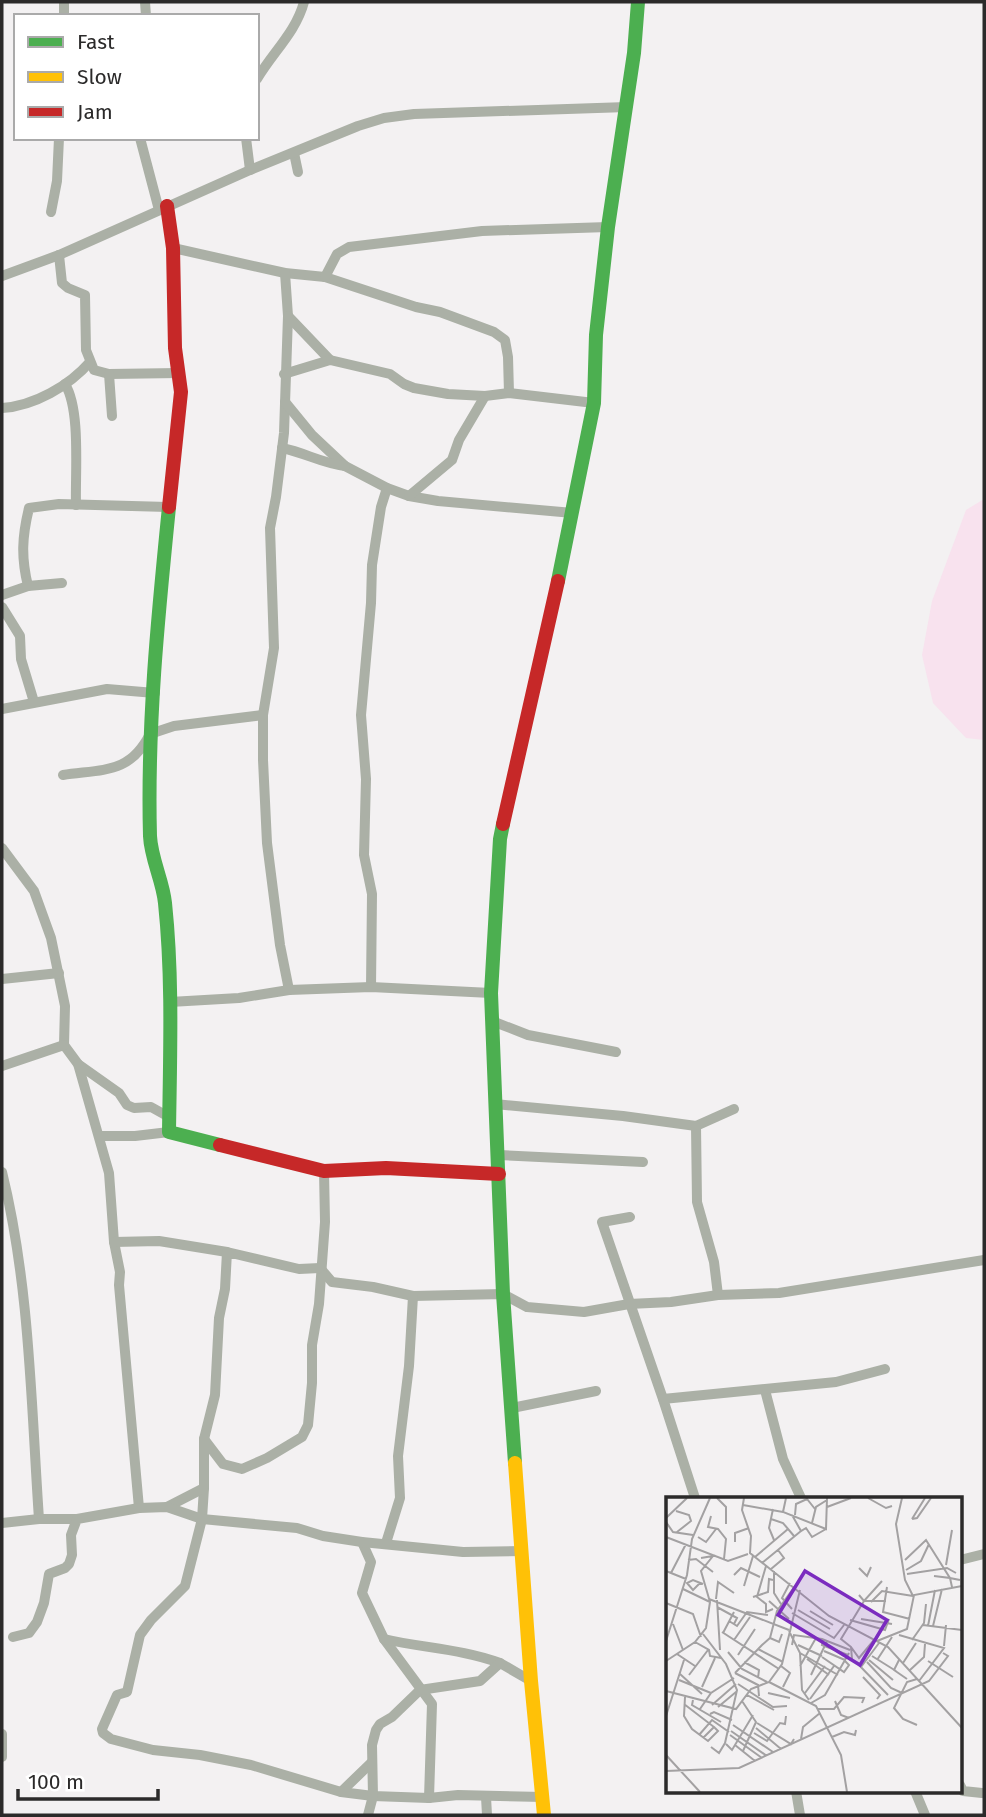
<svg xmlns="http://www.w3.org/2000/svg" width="986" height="1817" viewBox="0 0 986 1817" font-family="'Fira Sans',sans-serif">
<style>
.green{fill:#f8e2ee}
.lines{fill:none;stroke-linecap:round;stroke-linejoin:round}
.street{stroke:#abb0a6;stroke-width:10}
.fast{stroke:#4caf50;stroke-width:14}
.slow{stroke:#ffc107;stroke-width:14}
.jam{stroke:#c62828;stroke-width:14}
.inset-road{fill:none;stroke:#a3a1a2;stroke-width:2}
.view{fill:#7b2cbf;fill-opacity:0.15;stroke:#7b2cbf;stroke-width:3.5}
.inset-edge{fill:none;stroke:#2b2a2a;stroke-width:3.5}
</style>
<rect width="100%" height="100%" fill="#f3f1f2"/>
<polygon class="green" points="984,499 984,740 966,738 933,703 922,655 932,601 966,510"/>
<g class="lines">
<g class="street">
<polyline points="64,2 64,16"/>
<polyline points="145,2 146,16"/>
<path d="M257,79c16,-27 39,-47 47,-77"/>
<polyline points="140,138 159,210"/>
<polyline points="246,138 250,170"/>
<polyline points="294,153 298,172"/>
<polyline points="51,212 57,181 59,138"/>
<polyline points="173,248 285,273 325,277 416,307 440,312 494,332 505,340 508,357 509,393"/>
<polyline points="59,255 62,283 68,288 85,295 86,350 94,370 109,374 179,373"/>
<polyline points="285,273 288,316 284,433 276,497 270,528 274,648 263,715 263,760 267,843 280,945 289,990"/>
<polyline points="2,276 59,255 250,170 358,126 384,118 414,114 627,107"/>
<polyline points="325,277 337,254 349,247 482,231 608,227"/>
<polyline points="288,316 330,360"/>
<polyline points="109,374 112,416"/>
<polyline points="284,374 330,360 390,374 404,384 414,388 448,394 485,396 509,393 594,403"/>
<path d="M65,384c16,26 10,89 11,121"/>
<polyline points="285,402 312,435 345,466 387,488 409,496 438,501 573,513"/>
<path d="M2,408c32,-2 67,-22 88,-46"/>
<path d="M282,448c24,5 39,15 63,18"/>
<polyline points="409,496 452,460 459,440 485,396"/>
<path d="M28,586c-7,-29 -6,-49 1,-78l30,-4 109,3"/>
<polyline points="2,595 28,586 62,583"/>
<polyline points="2,607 20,636 21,659 34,702"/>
<polyline points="2,709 107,689 155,693"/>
<path d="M63,775c40,-6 67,-1 87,-41l24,-8 89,-11"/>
<polyline points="2,848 34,891 51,938 65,1006 64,1045 78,1064 109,1173 114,1242 120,1272 119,1285 139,1508"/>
<polyline points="2,979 59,973"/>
<polyline points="371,987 372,894 364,855 366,779 361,715 371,603 372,565 381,507 387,488"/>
<polyline points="170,1002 239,998 289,990 371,987 491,993"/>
<polyline points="492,1021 528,1035 616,1052"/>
<polyline points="78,1064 119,1093 127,1105 134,1108 151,1107 169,1117"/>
<polyline points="2,1066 64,1045"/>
<polyline points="495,1104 623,1116 696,1126 734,1109"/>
<polyline points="696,1126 697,1202 714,1262 718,1295"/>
<polyline points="100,1136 135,1136 169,1132"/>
<polyline points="499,1155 643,1162"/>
<path d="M2,1172c28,114 29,231 37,347"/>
<polyline points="630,1217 602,1222 663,1399 695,1498"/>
<polyline points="114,1242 159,1241 227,1252"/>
<polyline points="320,1268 332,1282 373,1287 413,1296 503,1294 527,1307 584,1312 629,1304 671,1302 718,1295 779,1293 984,1260"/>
<polyline points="765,1390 783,1459 801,1498"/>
<polyline points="663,1399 836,1382 885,1369"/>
<polyline points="512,1408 596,1391"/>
<polyline points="204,1439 223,1464 242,1469 267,1458 302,1437 308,1425 312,1383 312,1345 319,1304 325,1222 324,1171"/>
<polyline points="204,1488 202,1519 185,1586 151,1620 140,1635 127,1692 117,1695 102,1729 103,1733 111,1739 153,1750 200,1755 251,1765 341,1792 373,1796 429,1798 458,1795 543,1797"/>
<polyline points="167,1507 204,1488 204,1439 215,1395 219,1318 225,1289 227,1252 299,1269 320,1268"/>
<polyline points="2,1523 39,1519 77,1519"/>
<polyline points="362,1542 371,1562 362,1593 384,1639 432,1704 429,1798"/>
<polyline points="386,1543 400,1498 398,1456 409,1366 413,1296"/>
<polyline points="960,1560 984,1554"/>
<polyline points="13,1637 29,1633 37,1622 44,1603 49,1574 65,1568 69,1564 72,1555 71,1535 77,1519 139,1508 167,1507 202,1519 297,1528 323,1536 362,1542 463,1552 523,1551"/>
<path d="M384,1639c39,9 78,10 116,24"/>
<polyline points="2,1734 2,1757"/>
<polyline points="960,1785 963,1791 982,1793"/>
<polyline points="796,1791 800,1815"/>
<polyline points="915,1791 925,1815"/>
<polyline points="341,1792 372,1762"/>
<polyline points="486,1797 487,1815"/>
<polyline points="368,1815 373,1796 372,1745 376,1730 380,1724 392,1717 420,1690 480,1681 500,1663 531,1681"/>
</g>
<g class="fast">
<path d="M169,507c-11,109 -22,219 -19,329 1,23 13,45 15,67 8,76 5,153 4,229l51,13"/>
<polyline points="558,581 594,403 596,335 608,227 634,53 638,2"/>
<polyline points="503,824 500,839 491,993 503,1294 515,1463"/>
</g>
<polyline class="slow" points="515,1463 531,1681 544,1815"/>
<g class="jam">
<polyline points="167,206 173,248 175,348 181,392 169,507"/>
<polyline points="503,824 558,581"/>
<polyline points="220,1145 324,1171 386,1168 499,1174"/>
</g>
</g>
<g transform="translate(666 1497)">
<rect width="296" height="296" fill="#f3f1f2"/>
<path class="inset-road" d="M51,1l9,9v17M78,1l-2,12 9,26 -1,17 79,63 59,31 74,81M120,1l-3,14 43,17 1,-31M202,1l18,10 6,-2M236,1l-6,26 9,56 8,16M77,8l40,7M161,10l24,-9M107,12l-4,19 5,12M10,14l13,4 2,6 -14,11M126,18l9,16 5,-3 6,9 14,-8M129,18l1,-11 11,-5 8,10M45,19l-3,11 10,2 8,10 -2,20M0,21l21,-20M105,22l12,4 11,13M246,22l5,-1 14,-20M246,22l13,-21M0,25l7,10 20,3M146,26l4,-16 11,-7M0,40l62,24 20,-7M32,40l8,5 10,-13M69,45v-9l14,-5M89,60l33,-28M22,63l8,-1 17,13M239,63l21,-20 24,38 10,2M96,66l39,-32M280,68l6,-35M100,69l-9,31 9,7v8l7,-3M193,71l8,8 4,-9M105,72l13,-11 -6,-8M240,73l15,-9 8,-17M0,74l20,8M108,74v22l7,11M5,76l15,-29M241,77l40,-6 9,5M68,78l7,-7 19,9M268,79l16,2 2,9M34,86l-7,7 -6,-7 6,-3 10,4M124,86l-8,15 10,11M78,89l9,-30M221,90l-4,25 27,7M17,92l27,13M193,98l5,6 18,-20M87,100l15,-5 1,-13 4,1M43,102l80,31M50,102l2,-17 16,11M51,103l3,50M103,104l20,18M205,105l11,-11 31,5M0,106l27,11 8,23M51,110l20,11 -3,6M132,113l32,19M144,114l23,14M126,116l42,25 10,-13M195,122l31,5M184,123l35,10 4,-11M63,124l8,5 10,-14 21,3M7,127l10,26M257,128l39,5M262,129l7,-36M267,129l9,-37M123,134l11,22 2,37 7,10M56,135l57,37M57,136l11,-21M37,137l23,30 11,26 -12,53 -6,10 -8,-6M233,138l45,13 -25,33M104,141l7,-27 18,-25M157,142l-1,6 26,10M68,143l16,-23M246,143l12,-17 2,-19M0,144l21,-66 5,-36 18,-41M211,144l30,-12 7,-34 48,-9M29,145l14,8 1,6 11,2M126,148l2,-10 28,4 28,11M132,148l24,11M278,149l2,-21M185,150l8,11 15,-18M92,152l25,13M158,154l21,9M62,155l14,17 25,13M134,156l38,22M11,157l18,12M72,158l17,-26M206,159l24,15M156,160l22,15 5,-7 -4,-4M141,162l22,16M186,162l-1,-12 -10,-8 23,-38h22M203,163l24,20M211,163l15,-23M233,163l-5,10 13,9M0,164l29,-19 11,-14 4,-26 -9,-31 12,-15 -12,2M262,164l25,16M78,165l15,8 -1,8M190,165l32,33M201,165l24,26 11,5M237,166l13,-20M115,169l9,7 -7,14M134,169l16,-28M195,170l18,-24M244,173l14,-13 1,-13M69,176l27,-28 8,-7 9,4 3,-8M69,176l23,12 1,11M14,177l22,20M23,178l19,-25M145,178l16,-34M197,180l17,18 -3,4M13,183l32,13M103,185l47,24 25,49 6,37M72,187l35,23 14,-1M36,190l13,-29M0,194l70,18 15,-20 18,-7 13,-18 18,-74M102,196l22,5M139,196l20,-27M81,198l27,15M19,200l-1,19 8,13 16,12 10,-10 -4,-4M144,202l24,-33M27,203l-1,5 29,17M76,204l14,21 -13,29M169,204l6,14 8,3M145,206l14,-8 24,-42M18,207l30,23 -11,11M46,208l24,-21M52,210l18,-15M34,212l11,-16 23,-15M152,212h16l10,-12 20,1 -2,5M44,217l4,-2 18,8M0,219l18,-56M91,226l34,21 3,-5M67,228l40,27M251,228l-14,-6 -9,-11 13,-26 10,-3M90,231l25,21M65,234l36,25M88,236l13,8 13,-18 5,1 1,-8M33,238l13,-15 17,12M64,238l32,23M166,240l12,-5 11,3 1,-5M135,242l2,-12 17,-14M60,247l6,6 21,-35M69,248l20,16M0,258l34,37M0,274l73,-3 190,-87 19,-25 -5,-3"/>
<path class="view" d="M139,74l82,49 -27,45 -82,-50z"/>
<rect width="296" height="296" class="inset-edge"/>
</g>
<rect width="986" height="1817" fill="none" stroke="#2b2a2a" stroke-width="7"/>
<rect x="14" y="14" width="245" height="126" fill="#ffffff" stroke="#aaaaaa" stroke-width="2"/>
<rect x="28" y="37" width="35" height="10" fill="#4caf50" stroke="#aaaaaa" stroke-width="2"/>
<text x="77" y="49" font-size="21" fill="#2b2a2a">Fast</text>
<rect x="28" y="72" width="35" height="10" fill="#ffc107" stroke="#aaaaaa" stroke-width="2"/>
<text x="77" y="84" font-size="21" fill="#2b2a2a">Slow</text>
<rect x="28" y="107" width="35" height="10" fill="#c62828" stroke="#aaaaaa" stroke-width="2"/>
<text x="77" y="119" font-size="21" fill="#2b2a2a">Jam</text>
<path d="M18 1789v10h140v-10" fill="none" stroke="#2b2a2a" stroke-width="3.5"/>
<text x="28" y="1789" font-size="21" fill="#2b2a2a" stroke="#ffffff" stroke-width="5" paint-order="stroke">100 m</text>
</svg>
